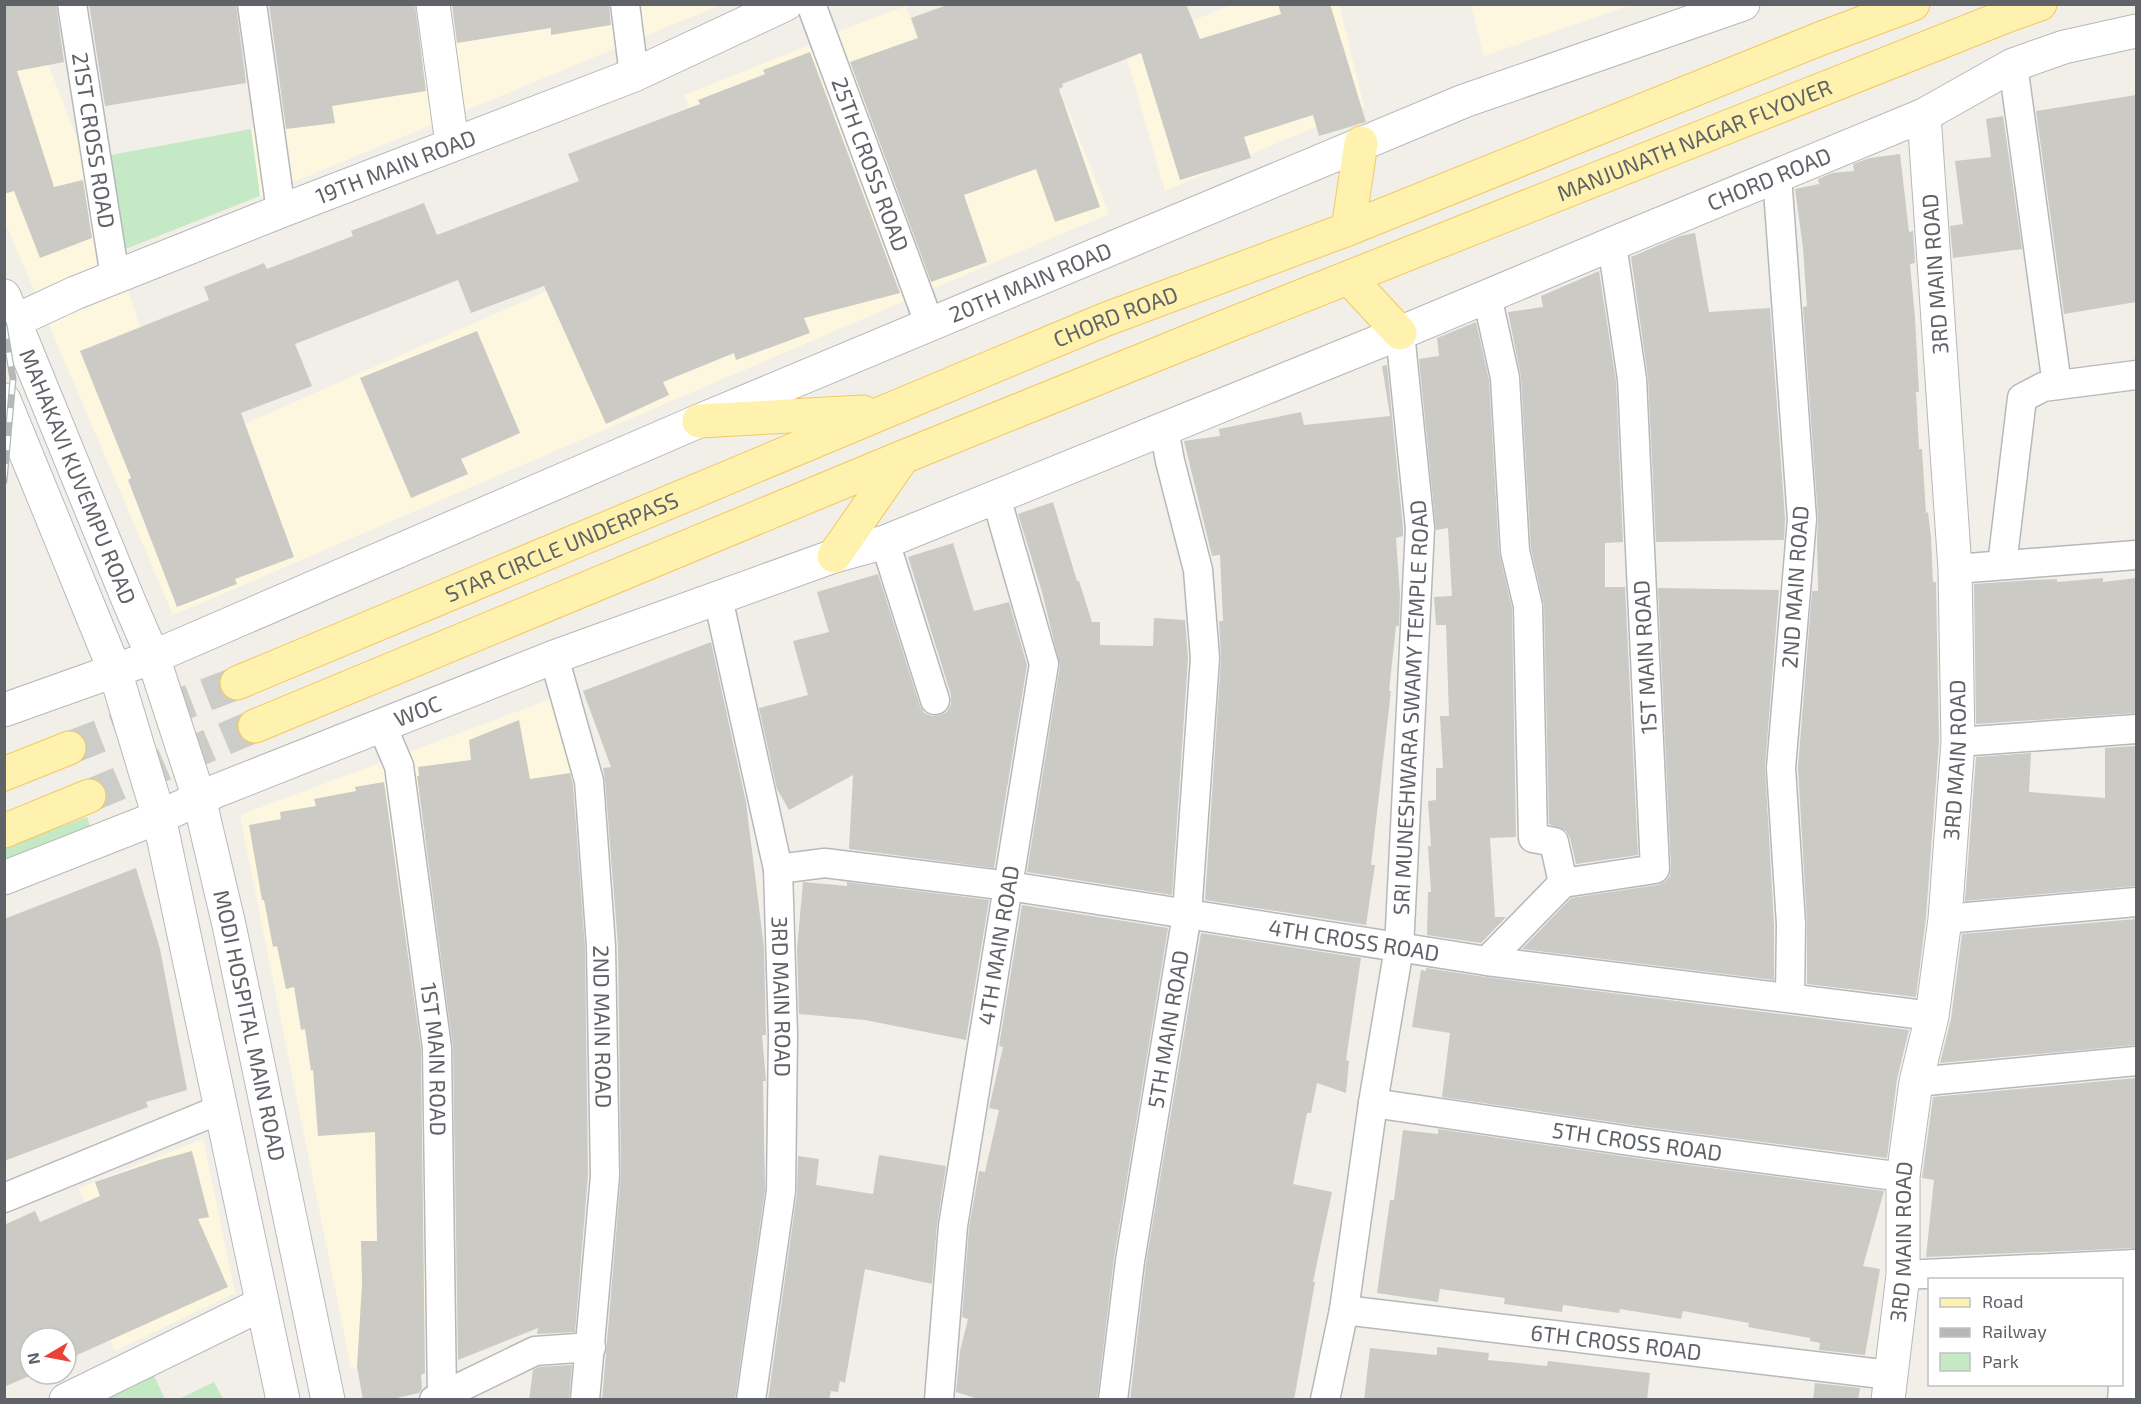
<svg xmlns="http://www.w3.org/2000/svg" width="2141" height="1404" viewBox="0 0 2141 1404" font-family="'Exo 2',sans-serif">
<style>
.commercial{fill:#fef7e0}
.green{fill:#c5e8c5}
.building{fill:#cccac5}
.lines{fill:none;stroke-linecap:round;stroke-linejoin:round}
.primary-tunnel{stroke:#ccccc8;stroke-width:33;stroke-dasharray:33 16;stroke-linecap:butt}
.minor-casing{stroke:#b5b8bc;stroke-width:31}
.tertiary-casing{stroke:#b5b8bc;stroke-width:35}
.secondary-casing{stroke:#b6babf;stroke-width:35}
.primary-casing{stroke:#f2c960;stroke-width:35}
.minor{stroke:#fff;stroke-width:28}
.tertiary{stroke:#fff;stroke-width:33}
.secondary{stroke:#fff;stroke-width:33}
.primary{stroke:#fff2af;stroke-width:33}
.rail-casing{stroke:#b6b7b8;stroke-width:7}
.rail{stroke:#fff;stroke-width:4.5;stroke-dasharray:14;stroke-linecap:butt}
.labels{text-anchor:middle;stroke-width:4.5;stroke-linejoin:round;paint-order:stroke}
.street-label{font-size:22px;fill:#5f6368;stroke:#fff}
</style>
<rect width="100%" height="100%" fill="#f1efe8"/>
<g class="commercial">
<polygon points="1471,4 1631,4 1631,5 1484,56"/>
<polygon points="4,5 25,5 93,179 138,321 190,448 729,211 684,95 812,44 912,298 173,615 5,222"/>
<polygon points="542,5 720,5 260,196 251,129"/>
<polygon points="1231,5 1339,5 1364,106 1165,191 1124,49"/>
<polygon points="906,6 946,122 1055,77 1109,214 927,291 834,33"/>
<polygon points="556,697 581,814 422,847 443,1039 456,1374 351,1368 240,815"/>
<polygon points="203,1139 235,1293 115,1351 83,1273 108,1263 79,1188"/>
</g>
<g class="green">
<polygon points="251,129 260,196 123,250 106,156"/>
<polygon points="87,817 93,835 5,868 5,847"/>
<polygon points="153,1374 165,1399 101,1400"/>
<polygon points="214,1382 223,1399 179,1399"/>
</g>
<g class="building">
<polygon points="4,4 56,4 64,62 17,71 54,187 83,180 92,238 40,258 14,191 4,194"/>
<polygon points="89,4 236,4 246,83 105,106"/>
<polygon points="269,4 415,4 426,91 332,106 335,123 286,129"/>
<polygon points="452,4 609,4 611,25 551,35 551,28 457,43"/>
<polygon points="950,4 1186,4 1200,39 1281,14 1278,4 1330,4 1366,122 1319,136 1313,115 1244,137 1251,158 1180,180 1141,53 1062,84 1063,87 1059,89 1100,207 1055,222 1036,169 964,195 987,262 931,282 850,62 918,38 911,18"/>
<polygon points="810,52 900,293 804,318 810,333 736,360 734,353 663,382 669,395 606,424 544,286 471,313 458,280 295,344 312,386 241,413 294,557 235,579 237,584 177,607 128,480 131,478 80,351 209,300 204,287 264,263 267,269 353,236 351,231 424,203 437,235 579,181 568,154 700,104 698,100 765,74 763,70"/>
<polygon points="2136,95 2136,302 2064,314 2036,111"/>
<polygon points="2003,116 2022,249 1953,258 1950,226 1963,224 1955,161 1991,157 1986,119"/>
<polygon points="1900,154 1909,232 1913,231 1915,263 1910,264 1915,318 1919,392 1916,392 1919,449 1922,449 1926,513 1928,512 1931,537 1933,582 1936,582 1939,741 1926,917 1916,997 1807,984 1807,923 1798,768 1812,591 1818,591 1817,542 1818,518 1803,307 1807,306 1803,248 1795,189 1819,184 1818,179 1832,173 1854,171 1853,164 1870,158"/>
<polygon points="1695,233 1709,312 1770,308 1785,519 1784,540 1656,542 1648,378 1631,257 1680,236"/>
<polygon points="1599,271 1616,381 1623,542 1605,543 1605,587 1625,587 1638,855 1576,864 1570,838 1566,831 1549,824 1544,605 1531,549 1521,377 1508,312 1543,307 1541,296"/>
<polygon points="1476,322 1489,380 1499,552 1512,608 1516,837 1490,838 1495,917 1506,917 1481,943 1427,935 1428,892 1431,892 1428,846 1431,846 1428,801 1436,800 1436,768 1443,768 1440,716 1449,716 1446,625 1436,625 1434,597 1452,596 1448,528 1436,530 1419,359 1439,356 1437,338"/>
<polygon points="477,331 520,433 461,459 468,474 411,498 360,378"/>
<polygon points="1387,365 1403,528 1403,536 1396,538 1400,596 1399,626 1396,626 1389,691 1391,691 1371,865 1375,865 1366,925 1205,900 1221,659 1219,621 1223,621 1220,555 1212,556 1184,441 1220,436 1219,429 1301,412 1304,425 1390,416 1382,366"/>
<polygon points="1053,502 1077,581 1079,581 1092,622 1100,622 1100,645 1153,646 1154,618 1185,620 1188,658 1172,895 1027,872 1060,666 1042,592 1018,514"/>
<polygon points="953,543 974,611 1009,602 1027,665 994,868 849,849 853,775 789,810 777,789 759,708 808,695 793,641 829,632 817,592 878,574 920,706 924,713 932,716 941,715 947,712 951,704 951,695 908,557"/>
<polygon points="2103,578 2103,582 2136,578 2136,713 1976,724 1974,584 2032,580 2057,579 2057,582"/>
<polygon points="1658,588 1779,590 1765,767 1774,924 1774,980 1522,949 1571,898 1657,885 1665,882 1670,876 1671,868"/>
<polygon points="711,642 746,802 764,948 766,1035 762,1035 766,1081 763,1081 765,1190 735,1400 602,1400 621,1176 618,946 605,780 603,768 611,767 583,691"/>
<polygon points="519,720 530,779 570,773 573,784 585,947 588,1175 575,1332 537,1334 538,1328 458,1360 453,1048 417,776 419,776 418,767 471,760 469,740"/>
<polygon points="2136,746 2136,886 1965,901 1976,757 2031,753 2029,792 2105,798 2105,748"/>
<polygon points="384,782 421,1049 425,1373 421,1375 422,1389 419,1393 388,1400 363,1400 357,1367 362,1284 361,1241 377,1241 375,1132 318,1136 313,1070 311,1071 305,1029 301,1030 294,987 286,989 277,946 273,947 264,900 262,900 249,825 281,819 280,812 316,806 314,799 356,791 355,787"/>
<polygon points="136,868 160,949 187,1090 146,1102 148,1107 4,1161 4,919"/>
<polygon points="803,882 847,886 847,882 989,900 966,1040 865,1020 799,1014 797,949"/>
<polygon points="1022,905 1168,928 1114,1258 1097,1400 981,1400 956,1392 960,1351 968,1319 962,1317 969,1228 979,1171 985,1172 999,1110 989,1108 1003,1047 999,1046"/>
<polygon points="2136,919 2136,1045 1940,1063 1951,1019 1962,934"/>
<polygon points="1201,933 1361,958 1346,1060 1349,1061 1346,1093 1317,1083 1311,1113 1307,1113 1293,1184 1332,1192 1313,1282 1315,1282 1294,1400 1130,1400 1146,1263"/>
<polygon points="1426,968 1485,977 1909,1030 1897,1079 1887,1158 1639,1126 1442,1097 1450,1033 1412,1027 1421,970 1426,971"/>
<polygon points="2136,1078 2136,1248 1926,1257 1934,1180 1922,1178 1933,1097"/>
<polygon points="1438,1129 1635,1158 1884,1191 1863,1266 1880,1269 1865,1355 1819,1350 1820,1343 1810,1341 1810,1338 1748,1327 1749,1323 1683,1311 1681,1319 1620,1309 1619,1313 1563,1305 1562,1312 1504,1304 1505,1298 1440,1289 1438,1302 1377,1293 1390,1200 1394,1200 1403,1130 1438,1134"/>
<polygon points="192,1151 209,1217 198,1219 228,1287 66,1360 66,1338 30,1338 30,1374 34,1374 4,1387 4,1225 35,1211 40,1222 100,1196 95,1182 159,1160"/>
<polygon points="879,1155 946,1166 937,1225 932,1284 865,1269 845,1383 840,1381 838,1392 831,1391 829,1400 768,1400 797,1193 798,1156 819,1159 816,1185 873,1194"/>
<polygon points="1437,1347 1489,1353 1488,1360 1547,1366 1548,1361 1650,1373 1647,1400 1364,1400 1370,1348 1437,1355"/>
<polygon points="572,1365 569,1400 529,1400 533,1370 539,1367"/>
<polygon points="1815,1383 1860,1388 1858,1400 1813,1400"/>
</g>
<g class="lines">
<g class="primary-tunnel">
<polyline points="69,748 237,683"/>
<polyline points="89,796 255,726"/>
</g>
<g class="minor-casing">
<g id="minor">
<path id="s1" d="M72,4l43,273"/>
<polyline points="252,4 281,211"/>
<polyline points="625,4 634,75"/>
<path id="s2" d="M811,4l118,319"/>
<polyline points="2013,65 2057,385"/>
<polyline points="1777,176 1802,519 1781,768 1791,924 1790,998"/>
<polyline points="1487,296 1505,378 1515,551 1528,606 1533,838 1554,842 1563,883"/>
<polyline points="885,542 935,700"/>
<polyline points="2002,565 2022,398 2043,387 2136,375"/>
<polyline points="1955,569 2136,555"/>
<path id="s3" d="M718,598l60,271 5,166 -2,156 -30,209"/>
<path id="s4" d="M554,657l35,124 12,165 4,230 -20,224"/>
<path id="s5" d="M382,726l17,40 38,282 5,349"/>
<polyline points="1958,742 2136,729"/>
<path id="s6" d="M778,869l47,-6 184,23 478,75 445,55"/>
<polyline points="1945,919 2136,902"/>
<polyline points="1487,961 1563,883 1655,869 1632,379 1612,244"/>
<polyline points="1916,1082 2136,1061"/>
<path id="s7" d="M1373,1103l264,39 266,35"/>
<polyline points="4,1198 221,1109"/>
<polyline points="1903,1275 2136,1264"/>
<path id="s8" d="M1344,1310l546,65"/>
<polyline points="434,1400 535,1351 591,1347"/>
<path id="s9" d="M939,1400l14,-174 91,-562 -48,-167"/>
<path id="s10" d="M1113,1400l17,-139 57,-347 18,-256 -7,-88 -28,-109 -6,-32"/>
<path id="s11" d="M1325,1400l19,-90 29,-207 26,-155 21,-420 -20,-195"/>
<polyline points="2122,1400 2134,1264"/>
</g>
</g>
<g class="tertiary-casing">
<g id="tertiary">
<polyline points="433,4 452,144"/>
<path id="s12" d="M4,326l71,-33 206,-82 353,-136 152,-71"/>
<path id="s13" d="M4,710l149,-53 546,-236 765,-320 279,-97"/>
<path id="s14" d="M4,878l155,-61 57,-26 338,-134 280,-101 51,-14 515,-209 212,-89 312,-129 89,-50 51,-18 72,-16"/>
<polyline points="66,1400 262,1304"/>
<path id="s15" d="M1888,1400l15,-125v-98l13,-95 16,-66 13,-97 13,-177 -3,-173 -31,-454"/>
</g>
</g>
<g class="secondary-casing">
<g id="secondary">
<path id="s16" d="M4,296l126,308 23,53 46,141 30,127 99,475"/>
<polyline points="4,400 115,671 159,817 283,1400"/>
</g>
</g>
<g class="primary-casing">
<g id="primary">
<polyline points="1348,229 1361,143"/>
<polyline points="1349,278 1400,333"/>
<polyline points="699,421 863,412"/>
<polyline points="834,556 903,457"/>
<path id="s17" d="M237,683l867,-363 244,-91 474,-191 91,-34"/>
<path id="s18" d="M255,726l648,-269 331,-134 775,-308 31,-11"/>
<polyline points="4,774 69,748"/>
<polyline points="4,831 89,796"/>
</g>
</g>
<use href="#minor" class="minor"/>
<use href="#tertiary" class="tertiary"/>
<use href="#secondary" class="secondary"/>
<use href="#primary" class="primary"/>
<g class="rail-casing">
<polyline id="rail" points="4,325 13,379 4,481"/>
</g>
<use href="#rail" class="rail"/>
</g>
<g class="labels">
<g class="street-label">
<text dy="8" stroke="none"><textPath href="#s18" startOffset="1554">MANJUNATH NAGAR FLYOVER</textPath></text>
<text dy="8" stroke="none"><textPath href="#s1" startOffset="138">21ST CROSS ROAD</textPath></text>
<text dy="8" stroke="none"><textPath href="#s2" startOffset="171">25TH CROSS ROAD</textPath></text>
<text dy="8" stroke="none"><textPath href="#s12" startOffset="423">19TH MAIN ROAD</textPath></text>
<text dy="8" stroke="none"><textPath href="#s14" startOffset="1899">CHORD ROAD</textPath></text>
<text transform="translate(1935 274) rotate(-94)" y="8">3RD MAIN ROAD</text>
<text dy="8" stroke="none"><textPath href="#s13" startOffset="1112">20TH MAIN ROAD</textPath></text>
<text dy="8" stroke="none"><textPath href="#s17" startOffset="952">CHORD ROAD</textPath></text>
<text dy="8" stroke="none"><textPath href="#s16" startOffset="195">MAHAKAVI KUVEMPU ROAD</textPath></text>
<text dy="8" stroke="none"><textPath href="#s17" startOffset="352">STAR CIRCLE UNDERPASS</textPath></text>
<text transform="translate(1795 587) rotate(-86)" y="8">2ND MAIN ROAD</text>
<text transform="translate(1645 657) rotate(-93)" y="8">1ST MAIN ROAD</text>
<text dy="8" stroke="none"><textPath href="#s11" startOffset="699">SRI MUNESHWARA SWAMY TEMPLE ROAD</textPath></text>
<text dy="8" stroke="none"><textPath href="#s14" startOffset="446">WOC</textPath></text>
<text dy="8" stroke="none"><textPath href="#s15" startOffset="645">3RD MAIN ROAD</textPath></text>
<text dy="8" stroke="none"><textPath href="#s6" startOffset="582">4TH CROSS ROAD</textPath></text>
<text dy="8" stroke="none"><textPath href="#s9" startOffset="459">4TH MAIN ROAD</textPath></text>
<text dy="8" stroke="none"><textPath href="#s3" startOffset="405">3RD MAIN ROAD</textPath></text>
<text dy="8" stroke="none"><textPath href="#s16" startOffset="772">MODI HOSPITAL MAIN ROAD</textPath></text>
<text dy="8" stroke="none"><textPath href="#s4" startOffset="375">2ND MAIN ROAD</textPath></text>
<text dy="8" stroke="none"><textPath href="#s10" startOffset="375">5TH MAIN ROAD</textPath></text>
<text dy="8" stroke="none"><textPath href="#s5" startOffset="339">1ST MAIN ROAD</textPath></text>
<text dy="8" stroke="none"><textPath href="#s7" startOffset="267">5TH CROSS ROAD</textPath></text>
<text dy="8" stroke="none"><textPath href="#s15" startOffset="159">3RD MAIN ROAD</textPath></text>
<text dy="8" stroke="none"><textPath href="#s8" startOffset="274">6TH CROSS ROAD</textPath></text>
</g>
</g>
<rect width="2141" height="1404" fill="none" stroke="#5f6368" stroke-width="12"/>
<rect x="1928" y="1278" width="195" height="108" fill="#ffffff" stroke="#bfc1c3" stroke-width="1.5"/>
<rect x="1940" y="1298" width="30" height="9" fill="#fff2af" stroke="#bfc1c3" stroke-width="1.5"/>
<text x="1982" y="1308" font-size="18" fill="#5f6368">Road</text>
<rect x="1940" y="1328" width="30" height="9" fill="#b6b7b8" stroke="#bfc1c3" stroke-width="1.5"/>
<text x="1982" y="1338" font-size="18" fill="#5f6368">Railway</text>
<rect x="1940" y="1353" width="30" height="18" fill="#c5e8c5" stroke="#bfc1c3" stroke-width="1.5"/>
<text x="1982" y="1368" font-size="18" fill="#5f6368">Park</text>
<g transform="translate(48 1356) rotate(260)"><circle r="28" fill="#ffffff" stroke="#bfc1c3" stroke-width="1.5"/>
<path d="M0-4.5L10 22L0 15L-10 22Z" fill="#ea4335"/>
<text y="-9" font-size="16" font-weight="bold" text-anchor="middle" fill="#5f6368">N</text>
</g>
</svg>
